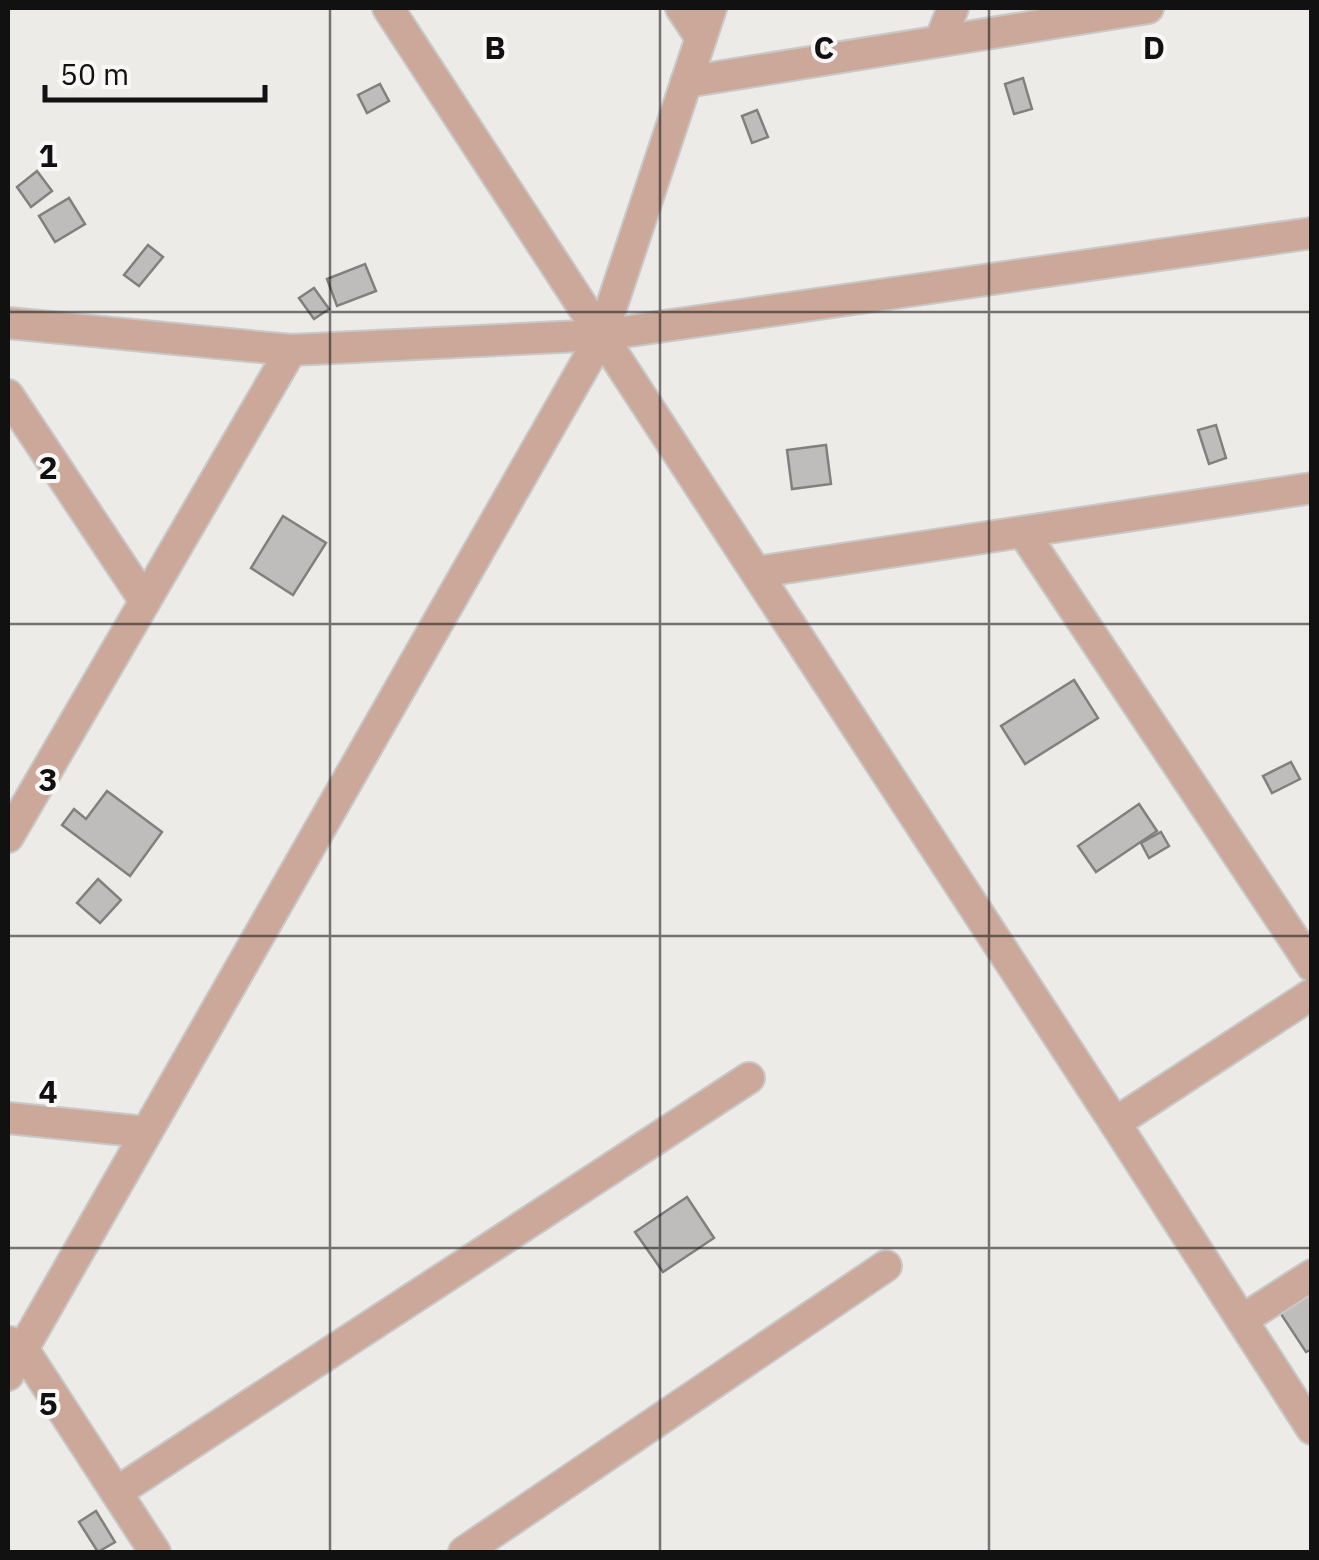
<svg xmlns="http://www.w3.org/2000/svg" width="1319" height="1560" viewBox="0 0 1319 1560" font-family="'IBM Plex Sans',sans-serif">
<style>
.building{fill:#bfbdbb;stroke:#82807e;stroke-width:2.5}
.lines{fill:none;stroke-linecap:round;stroke-linejoin:round}
.minor-casing{stroke:#c9c8c6;stroke-width:34}
.minor{stroke:#cba899;stroke-width:30}
.grid{fill:none;stroke:#121111;stroke-width:2.5;stroke-opacity:0.55}
.grid-label{font-size:32px;text-anchor:middle;font-weight:bold;fill:#121111;stroke:#faf8f6;stroke-width:8;stroke-linejoin:round;paint-order:stroke}
</style>
<rect width="100%" height="100%" fill="#ecebe8"/>
<g class="building">
<polygon points="1023,78 1032,109 1014,114 1005,84"/>
<polygon points="380,84 389,101 367,113 358,95"/>
<polygon points="757,110 768,137 752,143 742,116"/>
<polygon points="37,171 52,191 31,207 17,187"/>
<polygon points="69,198 85,224 55,242 39,216"/>
<polygon points="148,245 163,257 139,286 124,275"/>
<polygon points="365,264 376,291 337,306 327,279"/>
<polygon points="314,288 329,309 314,319 299,298"/>
<polygon points="1216,425 1226,458 1209,464 1198,430"/>
<polygon points="826,445 831,484 792,489 787,450"/>
<polygon points="283,516 326,543 293,595 251,568"/>
<polygon points="1074,680 1098,718 1025,764 1001,726"/>
<polygon points="1291,762 1300,779 1272,793 1263,776"/>
<polygon points="107,791 162,832 130,876 62,825 74,809 86,819"/>
<polygon points="1139,804 1157,831 1096,872 1078,846"/>
<polygon points="1161,832 1169,846 1149,858 1141,843"/>
<polygon points="98,879 121,900 100,923 77,903"/>
<polygon points="687,1197 714,1238 663,1272 635,1232"/>
<polygon points="1312,1291 1312,1349 1306,1352 1279,1311"/>
<polygon points="96,1511 115,1542 98,1552 79,1522"/>
</g>
<g class="lines">
<g class="minor-casing">
<g id="minor">
<polyline points="388,8 1115,1123 1312,1429"/>
<polyline points="681,8 701,38"/>
<polyline points="940,41 953,8"/>
<polyline points="686,82 1148,8"/>
<polyline points="8,323 291,350 602,335 1312,233"/>
<polyline points="8,395 145,601"/>
<polyline points="1023,532 1312,966"/>
<polyline points="757,572 1312,488"/>
<polyline points="8,837 291,350"/>
<polyline points="8,1118 146,1132"/>
<polyline points="1115,1123 1312,994"/>
<polyline points="1242,1320 1312,1275"/>
<polyline points="10,1342 23,1349 155,1552"/>
<polyline points="8,1375 602,335 711,8"/>
<polyline points="117,1492 749,1078"/>
<polyline points="464,1552 886,1266"/>
</g>
</g>
<use href="#minor" class="minor"/>
</g>
<path class="grid" d="M330,8v1544M660,8v1544M989,8v1544M8,312h1304M8,624h1304M8,936h1304M8,1248h1304"/>
<g class="grid-label">
<text x="495" y="59">B</text>
<text x="824" y="59">C</text>
<text x="1154" y="59">D</text>
<text x="48" y="167">1</text>
<text x="48" y="479">2</text>
<text x="48" y="791">3</text>
<text x="48" y="1103">4</text>
<text x="48" y="1415">5</text>
</g>
<rect width="1319" height="1560" fill="none" stroke="#121111" stroke-width="20"/>
<path d="M45 85v15h220v-15" fill="none" stroke="#121111" stroke-width="5"/>
<text x="60" y="85" font-size="30" fill="#121111" stroke="#faf8f6" stroke-width="8" paint-order="stroke">50 m</text>
</svg>
